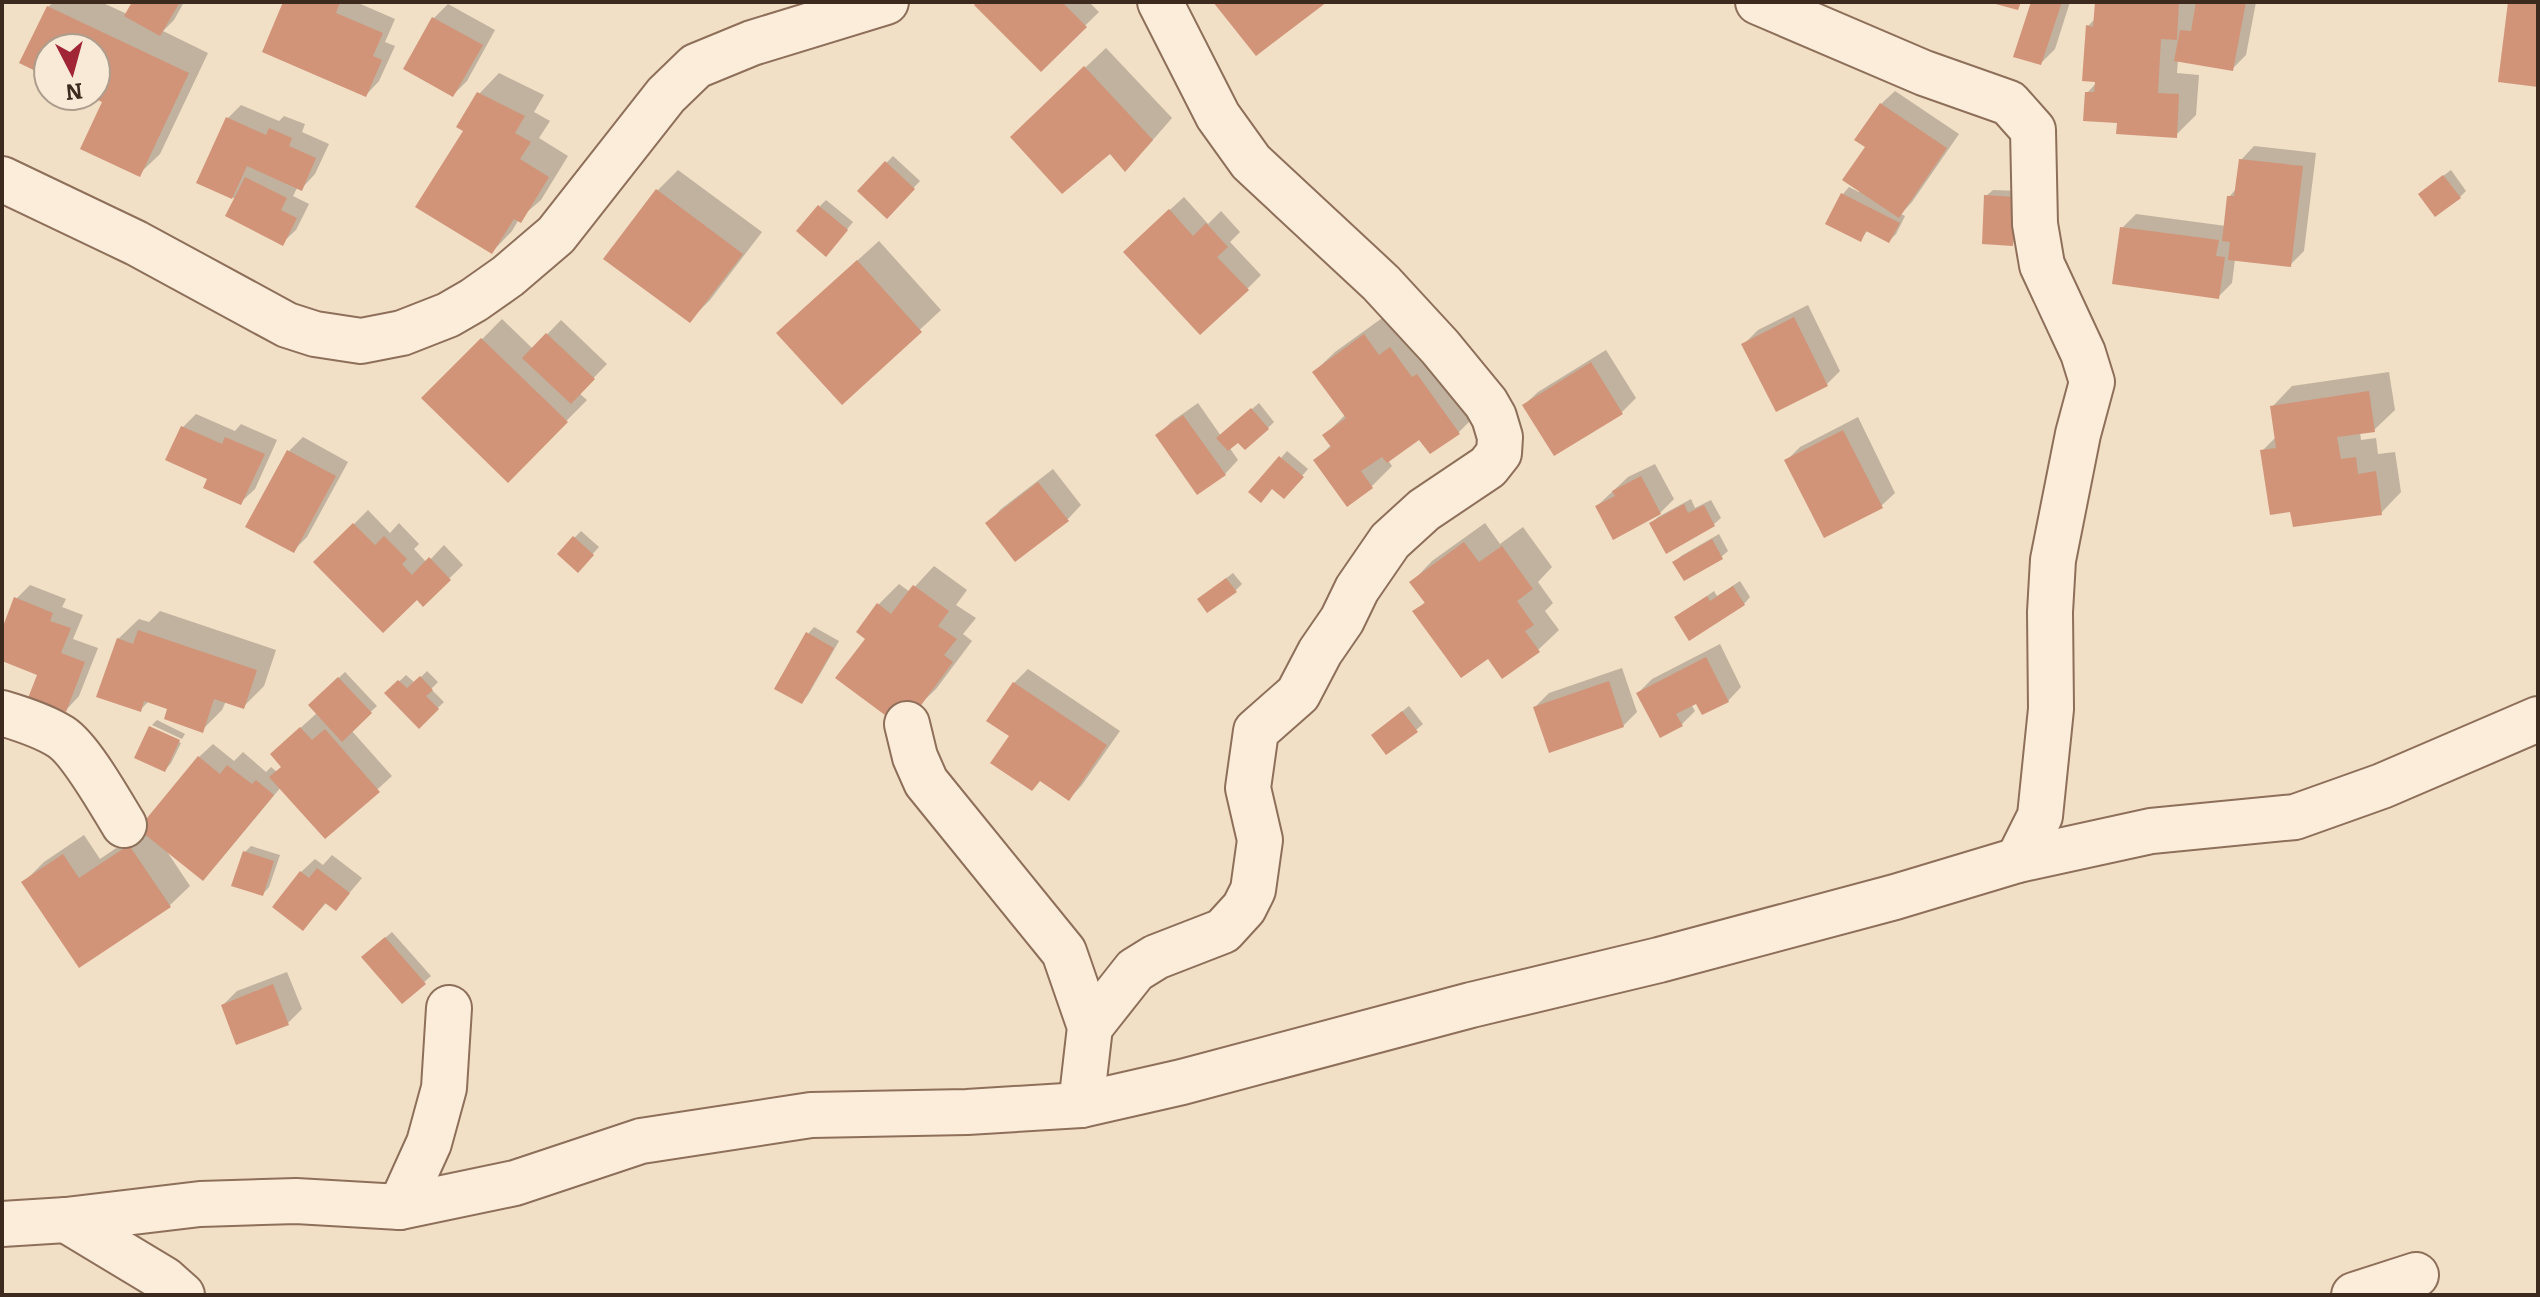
<svg xmlns="http://www.w3.org/2000/svg" width="2540" height="1297" viewBox="0 0 2540 1297" font-family="Bitter,serif">
<style>
.shadow{fill:#0003}
.building{fill:#d19479}
.lines{fill:none;stroke-linecap:round;stroke-linejoin:round}
.minor-casing{stroke:#8e6f5a;stroke-width:48}
.minor{stroke:#fbedda;stroke-width:44}
</style>
<rect width="100%" height="100%" fill="#f1dfc6"/>
<g class="shadow">
<polygon points="54,2 101,2 127,14 134,2 184,2 174,20 163,31 208,53 160,154 139,174 105,101 94,96 96,96 96,48 48,48 48,74 22,62 48,7"/>
<polygon points="286,2 356,2 395,19 385,42 395,46 379,81 366,95"/>
<polygon points="980,2 1089,2 1099,12 1041,69"/>
<polygon points="2033,2 2070,2 2055,49 2041,63"/>
<polygon points="2097,2 2256,2 2246,55 2232,69 2178,60 2177,73 2199,75 2196,115 2176,135 2119,121 2087,93 2099,80 2088,26 2096,18"/>
<polygon points="448,4 495,30 467,81 453,95 406,68 434,18"/>
<polygon points="1106,48 1172,118 1145,149 1110,152 1033,117"/>
<polygon points="499,73 544,95 534,112 550,121 539,138 568,156 541,200 519,219 512,231 492,252 465,130 479,94"/>
<polygon points="1895,91 1959,134 1912,202 1901,214 1905,216 1896,234 1889,241 1868,230 1861,239 1828,223 1843,194 1849,187 1859,192 1860,190 1868,147 1881,104"/>
<polygon points="241,105 279,121 284,116 305,124 302,132 329,144 315,174 302,188 298,186 293,196 309,204 296,230 282,243 236,199 198,182 227,119"/>
<polygon points="2254,146 2316,153 2304,251 2291,264 2235,259 2232,283 2218,297 2122,228 2136,214 2226,226 2229,197 2237,188 2241,160"/>
<polygon points="893,156 920,181 887,216 859,191"/>
<polygon points="678,170 762,232 710,300 689,321 606,259 658,190"/>
<polygon points="2451,170 2466,191 2460,197 2427,188"/>
<polygon points="1993,190 2021,191 2019,237 2012,244 1986,196"/>
<polygon points="1184,197 1208,224 1221,211 1240,232 1230,242 1261,275 1247,289 1139,238"/>
<polygon points="826,200 853,222 832,248 820,206"/>
<polygon points="879,241 941,310 842,402 799,313"/>
<polygon points="1808,305 1840,371 1827,384 1744,344 1758,330"/>
<polygon points="1385,316 1479,412 1459,432 1431,452 1420,437 1388,460 1392,466 1372,486 1347,504 1316,460 1331,445 1325,435 1346,414 1314,372 1335,352"/>
<polygon points="502,319 533,349 561,320 607,364 579,393 587,400 508,480 424,398"/>
<polygon points="1606,350 1636,398 1622,412 1555,454 1524,405 1538,392"/>
<polygon points="2389,372 2395,410 2374,430 2360,432 2361,440 2376,438 2378,454 2395,452 2401,492 2381,513 2292,510 2262,451 2276,437 2272,407 2292,386"/>
<polygon points="1198,403 1221,436 1259,403 1274,422 1268,428 1238,440 1229,447 1238,460 1225,474 1157,436 1171,422"/>
<polygon points="196,414 235,431 241,424 277,440 255,489 241,502 210,478 182,428"/>
<polygon points="1858,417 1895,493 1881,506 1786,461 1800,447"/>
<polygon points="303,437 348,462 307,537 293,551 289,451"/>
<polygon points="1287,451 1308,469 1290,490 1281,458"/>
<polygon points="1655,464 1674,499 1660,513 1597,506 1628,477"/>
<polygon points="1053,469 1081,505 1068,519 1015,559 988,523 1001,509"/>
<polygon points="1691,499 1695,508 1711,500 1721,518 1714,524 1667,551 1651,523 1658,517"/>
<polygon points="368,510 390,533 399,523 419,544 414,549 427,563 444,545 463,565 423,604 417,597 316,562"/>
<polygon points="1485,523 1500,544 1523,527 1552,567 1538,582 1553,603 1545,611 1559,630 1538,650 1489,656 1415,612 1426,601 1412,582 1432,561"/>
<polygon points="581,531 599,547 578,570 560,553"/>
<polygon points="1719,534 1728,551 1721,557 1675,562 1681,556"/>
<polygon points="934,566 967,590 956,605 976,618 963,634 972,641 936,689 915,709 868,638 878,605 899,584 910,592"/>
<polygon points="1233,573 1242,584 1235,591 1199,599"/>
<polygon points="1740,581 1750,597 1744,604 1677,617 1714,591 1717,596"/>
<polygon points="30,585 66,599 62,607 83,615 73,639 98,648 79,696 66,710 40,674 2,659 2,635 16,599"/>
<polygon points="160,611 276,650 264,686 243,707 226,701 222,710 202,730 169,708 149,701 140,710 118,639 139,619 149,622"/>
<polygon points="814,627 839,641 808,695 802,702 808,634"/>
<polygon points="1720,644 1741,687 1728,701 1697,701 1691,704 1695,711 1681,725 1638,693 1652,679"/>
<polygon points="1622,668 1637,712 1623,726 1535,707 1549,693"/>
<polygon points="1028,669 1120,731 1082,785 1069,799 1012,735 989,720 1014,683"/>
<polygon points="427,671 438,682 431,689 444,702 419,726 387,693 406,675 415,683"/>
<polygon points="345,672 377,706 351,730 392,776 325,837 281,787 216,865 166,850 190,886 169,906 24,882 44,862 84,835 100,859 143,830 199,757 213,744 234,761 243,752 266,772 271,767 277,772 283,766 286,741 317,713 310,705"/>
<polygon points="1409,706 1423,724 1416,730 1380,729"/>
<polygon points="157,720 185,734 182,739 152,725"/>
<polygon points="150,729 181,743 171,763 165,770"/>
<polygon points="251,846 280,855 269,887 263,894 245,852"/>
<polygon points="332,855 362,878 336,909 327,902 303,928 301,872 315,859 323,865"/>
<polygon points="392,932 431,976 403,1001 370,951"/>
<polygon points="287,972 302,1009 288,1023 237,1043 223,1005 237,991"/>
</g>
<g class="building">
<polygon points="132,2 180,2 160,36 124,16"/>
<polygon points="283,2 340,2 336,13 383,33 373,56 382,60 366,97 262,52"/>
<polygon points="977,2 1062,2 1087,27 1041,72 974,5"/>
<polygon points="1213,2 1327,2 1256,56"/>
<polygon points="1988,2 2021,2 2018,10"/>
<polygon points="2031,2 2062,2 2041,65 2013,57"/>
<polygon points="2095,2 2179,2 2177,40 2161,39 2158,93 2179,94 2177,138 2116,134 2117,123 2083,121 2085,92 2094,92 2095,82 2082,81 2086,25 2093,27"/>
<polygon points="2196,2 2246,2 2233,71 2174,61 2180,30 2191,31"/>
<polygon points="2508,2 2538,2 2538,87 2498,82"/>
<polygon points="47,6 189,73 140,177 80,149 102,102 89,96 96,96 96,48 48,48 48,77 19,63"/>
<polygon points="432,17 483,45 453,97 403,69"/>
<polygon points="1084,66 1153,140 1125,172 1110,154 1062,194 1010,137"/>
<polygon points="477,92 525,116 515,133 531,142 520,159 549,177 521,223 514,219 492,254 415,207 463,131 456,127"/>
<polygon points="1880,103 1947,148 1899,218 1842,180 1865,147 1854,140"/>
<polygon points="226,117 266,135 269,128 292,138 289,146 316,158 302,191 247,166 232,199 196,183"/>
<polygon points="2239,159 2303,166 2291,267 2228,260 2230,242 2222,241 2227,196 2234,196"/>
<polygon points="885,161 915,189 887,219 857,191"/>
<polygon points="2443,175 2461,198 2435,217 2418,194"/>
<polygon points="245,177 287,198 281,210 297,218 283,246 225,216"/>
<polygon points="656,189 743,254 690,323 603,259"/>
<polygon points="1841,193 1900,223 1889,243 1866,231 1861,242 1825,224"/>
<polygon points="1984,195 2015,197 2013,246 1982,244"/>
<polygon points="818,205 848,230 826,257 796,231"/>
<polygon points="1169,209 1193,236 1206,223 1228,247 1217,257 1249,290 1200,335 1123,252"/>
<polygon points="2120,227 2219,240 2216,256 2225,257 2219,299 2112,284"/>
<polygon points="857,260 922,332 842,405 776,333"/>
<polygon points="1794,317 1828,386 1776,412 1741,344"/>
<polygon points="546,333 595,379 571,404 522,358"/>
<polygon points="1364,334 1379,355 1390,347 1412,377 1417,374 1460,434 1430,454 1419,440 1387,463 1382,457 1361,471 1373,488 1347,507 1313,460 1331,447 1322,435 1346,418 1312,372"/>
<polygon points="481,338 568,422 508,483 421,398"/>
<polygon points="1591,362 1623,414 1554,456 1522,405"/>
<polygon points="2369,391 2375,432 2337,437 2341,459 2356,457 2358,474 2376,471 2382,515 2293,527 2290,512 2270,515 2260,450 2276,448 2270,406"/>
<polygon points="1251,408 1269,429 1245,450 1238,443 1228,451 1216,438"/>
<polygon points="1183,415 1226,475 1197,495 1155,435"/>
<polygon points="181,426 222,444 225,437 265,454 241,505 203,488 207,479 165,460"/>
<polygon points="1843,430 1883,508 1824,538 1784,460"/>
<polygon points="287,450 336,476 294,553 245,527"/>
<polygon points="1279,456 1304,477 1284,499 1272,489 1261,503 1248,492"/>
<polygon points="1641,476 1661,514 1613,540 1595,506 1615,496 1612,491"/>
<polygon points="1038,482 1069,521 1015,562 985,523"/>
<polygon points="1684,504 1688,513 1704,505 1715,526 1666,554 1649,523"/>
<polygon points="353,523 375,545 384,536 407,559 402,564 412,575 429,557 451,580 423,607 417,600 383,633 313,562"/>
<polygon points="573,536 594,555 578,573 557,554"/>
<polygon points="1712,539 1723,559 1684,581 1672,562"/>
<polygon points="1464,542 1479,562 1502,546 1533,589 1517,601 1534,625 1525,631 1540,652 1502,679 1488,659 1461,678 1412,611 1425,603 1409,582"/>
<polygon points="1226,578 1237,592 1207,613 1197,599"/>
<polygon points="913,585 949,611 938,626 957,639 944,655 953,662 916,712 893,721 835,678 865,639 856,632 877,603 891,614"/>
<polygon points="1733,586 1745,605 1689,641 1674,617 1707,596 1710,601"/>
<polygon points="14,597 53,613 50,621 71,628 61,653 85,662 66,712 28,698 37,675 2,661 2,629"/>
<polygon points="138,630 257,670 244,709 214,699 203,733 164,719 167,709 144,701 141,712 96,697 117,638 133,644"/>
<polygon points="806,632 834,648 802,704 774,689"/>
<polygon points="1706,657 1729,702 1702,715 1696,704 1676,714 1683,726 1660,738 1636,693"/>
<polygon points="420,676 433,690 426,696 439,709 419,729 384,693 398,680 407,688"/>
<polygon points="338,677 372,713 342,742 308,705"/>
<polygon points="1609,681 1624,727 1549,753 1533,707"/>
<polygon points="1013,682 1107,745 1069,801 1040,781 1032,791 990,763 1009,736 986,721"/>
<polygon points="1402,711 1418,732 1386,755 1371,735"/>
<polygon points="149,726 180,740 165,772 134,758"/>
<polygon points="300,727 312,740 325,729 380,792 325,839 269,777 281,767 270,754"/>
<polygon points="198,756 220,774 227,765 252,784 256,780 274,795 203,881 138,829"/>
<polygon points="129,845 171,907 79,968 21,882 63,854 79,878"/>
<polygon points="243,851 274,861 263,896 231,886"/>
<polygon points="317,868 350,893 336,911 325,903 303,931 272,907 300,871 309,878"/>
<polygon points="385,937 426,984 402,1004 361,957"/>
<polygon points="273,984 289,1025 236,1045 221,1005"/>
</g>
<g class="lines">
<g class="minor-casing">
<g id="minor">
<polyline points="1758,2 1924,73 2009,103 2033,130 2035,224 2042,265 2083,353 2092,382 2078,434 2053,560 2050,612 2051,709 2040,816 2018,860"/>
<polyline points="2,179 136,243 287,325 315,334 361,341 402,333 448,315 474,300 508,276 556,235 666,95 696,66 752,43 886,2"/>
<path d="M2,713c20,6 42,13 59,24 20,13 50,67 63,88"/>
<polyline points="907,724 915,757 926,782 1064,952 1090,1027 1081,1105"/>
<polyline points="1090,1027 1135,970 1156,957 1223,931 1244,908 1253,890 1260,840 1248,788 1256,731 1298,694 1320,652 1342,620 1357,589 1390,541 1424,510 1488,467 1499,453 1500,437 1494,417 1486,403 1440,347 1381,283 1251,162 1218,116 1160,2"/>
<polyline points="400,1207 429,1143 444,1088 449,1008"/>
<polyline points="66,1220 164,1279 182,1295"/>
<polyline points="2,1224 66,1220 200,1204 296,1201 400,1207 515,1183 641,1141 811,1115 967,1112 1081,1105 1182,1082 1471,1005 1659,960 1895,897 2018,860 2151,831 2295,817 2382,786 2538,719"/>
<polyline points="2354,1295 2416,1275"/>
</g>
</g>
<use href="#minor" class="minor"/>
</g>
<rect width="2540" height="1297" fill="none" stroke="#3d2a1f" stroke-width="8"/>
<g transform="translate(72 72) rotate(174)"><circle r="38" fill="#f8ead6" stroke="#ad9d8d" stroke-width="2"/>
<path d="M0-6L14 30L0 20L-14 30Z" fill="#a12635"/>
<text y="-12" font-size="22" font-weight="bold" text-anchor="middle" fill="#3d2a1f">N</text>
</g>
</svg>
